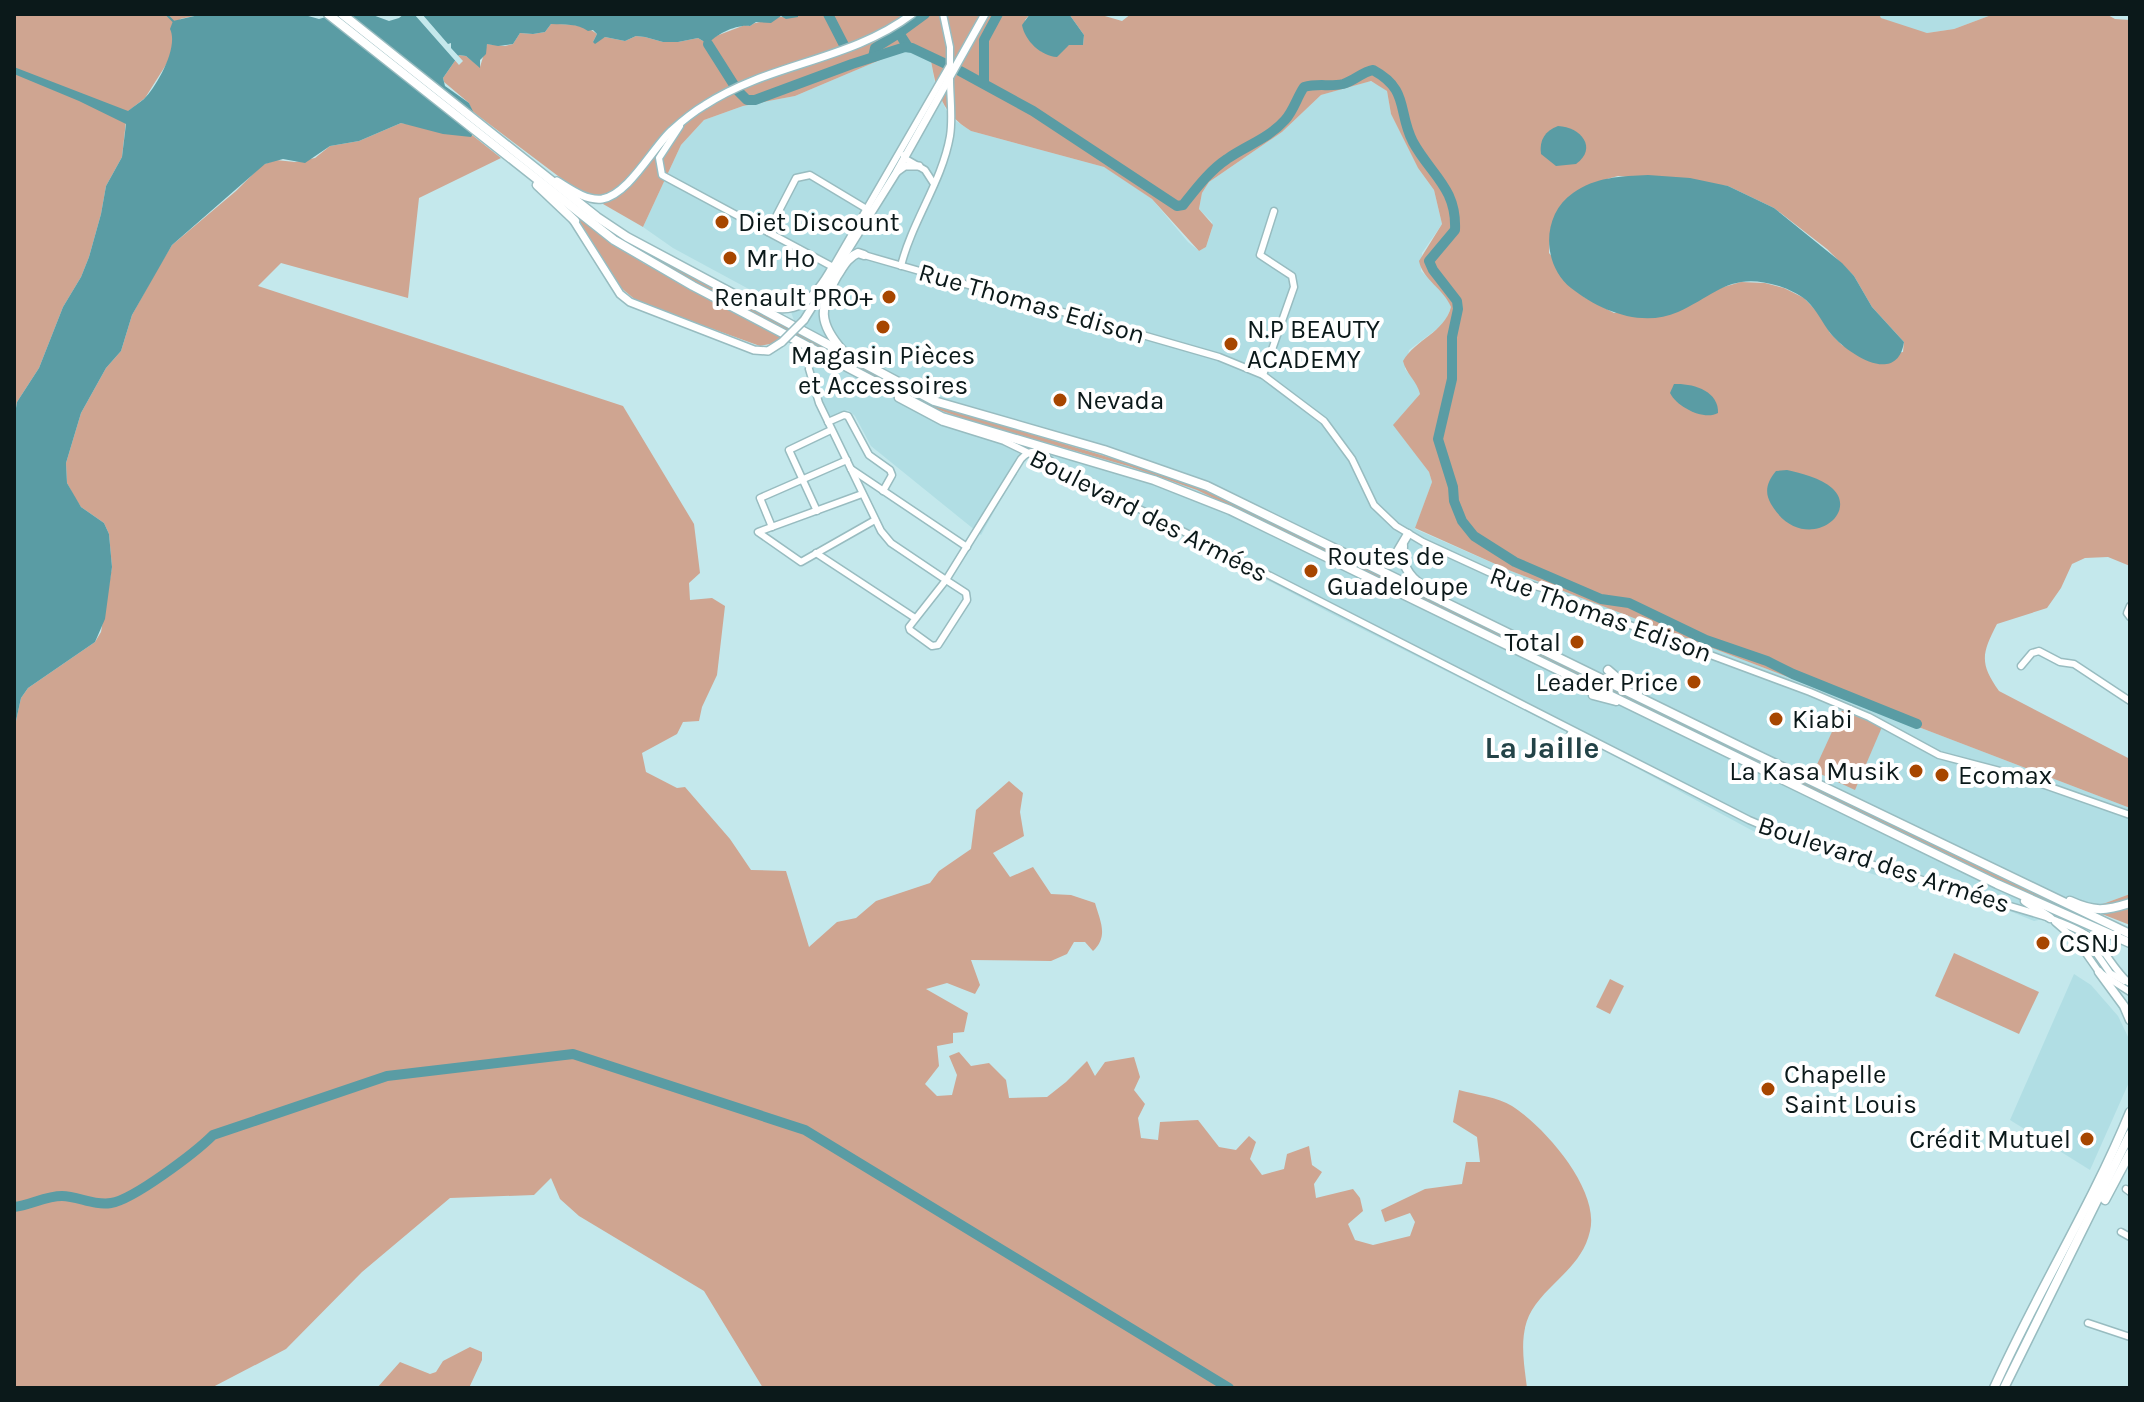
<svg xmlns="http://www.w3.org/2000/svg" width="2144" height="1402" viewBox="0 0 2144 1402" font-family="Karla,sans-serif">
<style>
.built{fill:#b1dee4}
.green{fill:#cfa591;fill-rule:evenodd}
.water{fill:#5a9ca4}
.pier{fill:#c4e8ec}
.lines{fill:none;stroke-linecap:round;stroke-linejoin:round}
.stream{stroke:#5a9ca4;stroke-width:2}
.river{stroke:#5a9ca4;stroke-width:10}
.minor-casing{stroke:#98bcc0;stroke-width:9}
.major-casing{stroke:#98bcc0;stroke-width:10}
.highway-casing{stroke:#98bcc0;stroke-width:11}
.minor{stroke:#fff;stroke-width:6}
.major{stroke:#fff;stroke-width:7}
.highway{stroke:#fff;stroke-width:8}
.major-bridge-casing{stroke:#98bcc0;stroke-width:10;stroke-linecap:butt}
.major-bridge{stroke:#fff;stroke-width:7}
.poi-dot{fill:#a74600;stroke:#fff;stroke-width:3}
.labels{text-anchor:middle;stroke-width:8;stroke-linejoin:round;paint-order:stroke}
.poi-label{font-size:26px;fill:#0b191a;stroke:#fff;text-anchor:start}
.street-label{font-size:26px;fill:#0b191a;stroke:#fff}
.quarter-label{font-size:30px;font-weight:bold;fill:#234347;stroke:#fff}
</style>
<rect width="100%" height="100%" fill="#c4e8ec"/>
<g class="built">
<polygon points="1879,14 1994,14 1954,29 1927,33 1909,29 1881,18"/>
<polygon points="906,49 931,61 935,83 946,110 956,121 971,131 1104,167 1113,172 1152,199 1188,242 1199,251 1206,247 1212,229 1212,222 1199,209 1202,193 1209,182 1282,132 1321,95 1370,81 1381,86 1387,91 1391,114 1418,168 1434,190 1442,224 1422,253 1421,271 1447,296 1451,307 1445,323 1409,350 1405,369 1419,386 1420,394 1394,425 1429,472 1432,482 1415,529 1511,571 2130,808 2130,894 2089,909 2034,921 2012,912 1893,881 1766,838 1605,751 1332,614 1026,454 981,535 871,446 855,416 848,410 829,418 817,396 814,376 791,312 673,248 643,227 681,145 704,120 743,106 795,96"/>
<polygon points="2074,974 2091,985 2118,1016 2130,1041 2130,1080 2090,1170 2010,1120"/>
</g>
<g class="green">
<polygon points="14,14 203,14 180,19 169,60 145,98 127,112 122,157 106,186 101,214 89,257 81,277 63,307 39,368 17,402 14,420"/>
<path d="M798,14h232l-5,6 9,24 8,8 27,-7h14l1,-10 -15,-21h29l24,7 9,-7h748l2,4 46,15 27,-4 40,-15h112l9,5 15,1v546l-22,-9 -23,1 -13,6 -11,24 -14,20 -50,16c-15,29 -18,39 2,67l131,68v49l-619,-237 -96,-43 17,-46 -3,-10 -36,-47 27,-31c-3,-13 -14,-20 -17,-33 13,-22 41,-28 48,-54 -7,-18 -28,-27 -32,-46l23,-37 -8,-34 -16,-22 -27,-54 -4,-23 -16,-10 -50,14 -39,37 -73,50 -7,11 -3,16 14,16 -7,22 -7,4 -47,-52 -48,-32 -133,-36c-29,-18 -34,-38 -40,-70l-25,-12 -111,47 -52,10 -39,14 -23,25 -38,82 -73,-42 -98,-74 -3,-8 -25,-21 -1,-4 16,-23 7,1 14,11 7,-23 18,2 8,-2 7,-11 13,1 12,-2 6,-8c17,0 34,0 46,10l-4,8 12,-5 20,4 11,-5 9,1 18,5h15l20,-4 5,3 42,-16 5,1c9,-7 18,-1 29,-9h19zM1618,176l110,10 46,22 53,41 27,27 18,31 32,35 -1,10 -39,6 -22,-13 -12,-12 -10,-18 -16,-17 -20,-10 -19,-5 -24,-1 -21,6 -15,8 -91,17 -30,-16 -35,-44c2,-50 23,-66 69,-77z"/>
<path d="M401,123l71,12 29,23 -82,40 -11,100 -127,-35 -23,23 365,120 71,118 6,49 -11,10 1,17 22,-2 13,8 -8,69 -15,32 -3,14 -16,1 -6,12 -35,19 4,19 31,16 8,-1 45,52 21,31 35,1 23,76 28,-25 19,-4 20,-17 54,-18 9,-12 32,-22 5,-39 33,-29 14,12 -3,19 4,24 -31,17 17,24 23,-10 18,27 20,1 24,8c5,18 14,33 -2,48l-8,-9h-11l-7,12 -16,7 -80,-1 9,25 -5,9 -28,-11 -21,6 42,24 -4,19 -11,1v10l-16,3 2,20 -14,18 12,12 15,-1 5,-20 -8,-19 10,-4 12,14 18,-3 17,17 3,18 38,-1 19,-15 21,-21 8,15 10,-14 29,-5 6,20 -6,13 11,14 -7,14 3,20 17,2 2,-18 38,-2 21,27 17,3 13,-14 7,6 -6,17 12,16 22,-6 3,-15 22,-8 3,19 10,7 -8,12 2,14 37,-9 7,9 3,13 -15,13 7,16 18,5 37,-9 5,-14 -5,-9 -25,9 -4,-12 44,-21 37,-5 4,-22h14l-3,-25 -24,-15 6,-32c17,5 39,7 53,16 33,21 88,84 78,125 -8,36 -40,50 -58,79 -14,23 -8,53 -5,78h-764l-59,-97 -125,-75 -19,-17 -9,-21 -17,17 -84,3 -88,74 -76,77 -75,39h-197v-658l7,-32 7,-10 67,-46 6,-10 11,-65 -3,-33 -5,-11 -23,-16 -6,-9 -8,-15 -1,-20 15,-50 25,-45 15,-17 11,-36 26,-47 14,-23 64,-54 26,-26 14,-5 19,2 20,-4 15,-12 29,-5z"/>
<polygon points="575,214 643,263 783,336 775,343 760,346 638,302 620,287"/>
<polygon points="596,219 649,253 735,300 948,409 1158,472 1206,490 2055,903 2130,937 2130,940 2032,896 1197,490 1128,466 971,421 925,405 668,268 619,239"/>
<polygon points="1842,710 1882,727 1855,790 1814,771"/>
<polygon points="2130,894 2130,925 2089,909"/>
<polygon points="1954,953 2039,992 2019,1034 1935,996"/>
<polygon points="1610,979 1624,986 1610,1014 1596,1007"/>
<polygon points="470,1347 482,1352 482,1360 469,1388 377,1388 400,1362 430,1374 436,1372 443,1361"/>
</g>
<g class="water">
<path d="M203,14h98l18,5 17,-5h34l19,7 10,-3 5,-4h394v3l-12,2 -5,-3 -10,7 -15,-1 -6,4c-13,-2 -34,8 -42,18l-10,-6 -20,4h-15l-18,-5 -9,-1 -11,5 -20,-4 -10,7 -2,-2 4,-8 -4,-4 -5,1c-11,-8 -23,-6 -37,-7l-6,8 -12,2 -13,-1 -7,11 -15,2 -11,-2 -1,10 -6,6v8l-14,-12 -7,-1 -16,23 2,8 24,17 10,21 -8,13 -28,-3 -42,-11 -42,18 -29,5 -25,17 -22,-4 -18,5 -93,81 -40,70 -11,36 -15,17 -25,45 -15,50 1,20 14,24 23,16 5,11 3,33 -7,52 -10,23 -67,46 -7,10 -7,32v-310l3,-18 22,-34 24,-61 18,-30 8,-20 12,-43 5,-28 16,-29 4,-33 -47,-23 -65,-27v-7l114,44c5,-4 11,-8 16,-12 13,-13 35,-52 26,-70l3,-8z"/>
<path d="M1030,14h39l15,21 -1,10h-14l-12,12c-16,-1 -32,-16 -35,-32z"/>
<path d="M1558,126c23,1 40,22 18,38l-20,2 -15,-12c-2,-14 4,-23 17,-28z"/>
<path d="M1648,175l42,3 38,8 46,22 68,55 12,13 18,31 32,35c-7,44 -55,13 -73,-8 -9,-11 -13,-23 -25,-34 -7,-6 -18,-11 -27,-14 -48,-15 -62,8 -101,26 -36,16 -78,-1 -107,-24 -29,-23 -30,-73 2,-95 22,-16 49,-17 75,-18z"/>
<path d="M1674,384c19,-1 45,7 44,29 -14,8 -41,-6 -48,-20z"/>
<path d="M1787,470c14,3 34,8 45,18 30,27 -30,69 -61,16 -7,-12 -4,-22 5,-33z"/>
</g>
<polygon class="pier" points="414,14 422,14 448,44 451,43 451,48 463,61 459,65"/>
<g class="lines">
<polyline class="stream" points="166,14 173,21"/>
<g class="river">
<polyline points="828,14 845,47"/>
<polyline points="708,44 734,85"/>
<polyline points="908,47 899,33 925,14"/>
<polyline points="873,57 875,48 899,33"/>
<path d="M960,71l73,40 144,95 6,-1c13,-16 26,-34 44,-46 20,-14 41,-20 58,-39 9,-10 12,-23 19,-33 14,-4 26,0 39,-3 11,-3 19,-12 30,-14 37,20 24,41 40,72 18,33 44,46 42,88l-26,31 4,9 24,31 1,8 -6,28v42l-14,60 15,48 1,14 8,20 12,15 41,26 86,37 28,4 77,37 61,21 26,13 124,50"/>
<polyline points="984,83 984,40 998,14"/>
<polyline points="738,91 747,100 755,100 852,64 905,47 912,48 946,64"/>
<path d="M14,1207c16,-2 32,-11 48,-11 16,0 32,10 49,7 22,-3 85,-51 102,-68l174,-59 186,-22 232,76 424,258"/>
</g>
<g class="minor-casing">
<g id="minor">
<polyline points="680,126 659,158 662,175 833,267 950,65 950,47 943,14"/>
<polyline points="904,155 904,158 925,170 934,184"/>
<polyline points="768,232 796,178 810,175 870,211"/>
<polyline points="864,255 1219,357 1263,375 1324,421 1352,459 1374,505 1396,526 1423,542 1497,576 1546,589 1584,608 1810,692 1869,717 1939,755 2019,776 2130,815"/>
<path d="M901,266c11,-45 41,-84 49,-130 3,-19 0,-38 0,-57"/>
<path d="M809,369l10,34 62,128 10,12 55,37 75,-121c12,-13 19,-6 31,3"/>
<polyline points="1263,375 1294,287 1292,276 1260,255 1274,211"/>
<path d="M898,398l45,24 61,19 43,21 702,358 33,14 110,37 158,47c18,8 37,13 50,29 10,12 16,24 28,35"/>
<polyline points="828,422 844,415 848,416 869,455 890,470 892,475 883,491"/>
<polyline points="851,469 967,547"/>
<polyline points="862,494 758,532 801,562 875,520"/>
<polyline points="817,511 789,450 831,430"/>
<polyline points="772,527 760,498 847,460"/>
<polyline points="816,553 915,618"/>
<polygon points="946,580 966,593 967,600 938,645 932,646 910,630 909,627"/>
<polyline points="2130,606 2127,613 2130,617"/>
<polyline points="2021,666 2032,653 2039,651 2060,662 2074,664 2130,701"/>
<polyline points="1560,754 1572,731"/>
<polyline points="2055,922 2078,942 2099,972 2130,992"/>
<polyline points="2078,942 2090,944 2110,973 2124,981"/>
<polyline points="2126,1189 2130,1192"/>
<polyline points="2121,1232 2130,1237"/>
<polyline points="2088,1323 2130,1337"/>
</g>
</g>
<g class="major-casing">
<g id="major">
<polyline points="898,171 905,166 919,166"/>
<path d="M557,181c13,8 29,20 45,18 26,-4 50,-50 69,-68 10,-9 22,-19 34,-26 64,-42 145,-44 207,-91"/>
<polyline points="572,218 620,294 630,302 754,350 768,351 782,342"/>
<polyline points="804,320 896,173 985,14"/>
</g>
</g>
<g class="highway-casing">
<g id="highway">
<polyline points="328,14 614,240 693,286 942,417 1154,480 1230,510 1997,884 2130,943"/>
<polyline points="342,14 597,217 627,237 934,401 1104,450 1207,486 1747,750 2130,934"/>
<polyline points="537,185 575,221"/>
<path d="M757,303c39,15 58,-3 76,-36"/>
<path d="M843,351c-25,-28 -24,-43 -6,-75 6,-9 11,-19 21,-23l6,2"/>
<path d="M1403,546c-2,17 5,30 19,39"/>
<polyline points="1373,562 1381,564 1392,561 1408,534"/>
<polyline points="1608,670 1623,683"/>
<polyline points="1593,695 1616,701"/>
<polyline points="2025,901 2050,918"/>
<path d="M2070,901c24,11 35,10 60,2"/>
<polyline points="2099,972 2124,1006 2130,1020"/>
<polyline points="2105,1200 2130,1153"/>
<path d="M1994,1388c42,-94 97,-181 136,-276"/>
<polyline points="2004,1388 2130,1134"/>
</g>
</g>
<use href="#minor" class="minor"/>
<use href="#major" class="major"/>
<use href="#highway" class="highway"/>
<g class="major-bridge-casing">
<polyline id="major-bridge" points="782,342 804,320"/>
</g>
<use href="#major-bridge" class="major-bridge"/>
</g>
<g class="poi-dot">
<circle cx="722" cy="222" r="8"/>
<circle cx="730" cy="258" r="8"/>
<circle cx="889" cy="297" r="8"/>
<circle cx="883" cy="327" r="8"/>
<circle cx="1231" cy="344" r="8"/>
<circle cx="1060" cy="400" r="8"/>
<circle cx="1311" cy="571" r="8"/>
<circle cx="1577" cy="642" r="8"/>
<circle cx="1694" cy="682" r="8"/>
<circle cx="1776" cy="719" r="8"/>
<circle cx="1916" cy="771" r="8"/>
<circle cx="1942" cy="775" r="8"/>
<circle cx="2043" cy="943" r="8"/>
<circle cx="1768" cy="1089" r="8"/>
<circle cx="2087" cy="1139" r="8"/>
</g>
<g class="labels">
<g class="poi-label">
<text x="738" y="231">Diet Discount</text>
<text x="746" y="267">Mr Ho</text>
<text x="873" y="306" text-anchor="end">Renault PRO+</text>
<text x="1247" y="338">N.P BEAUTY<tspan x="1247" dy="30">ACADEMY</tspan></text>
<text x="883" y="364" text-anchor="middle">Magasin Pièces<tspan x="883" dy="30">et Accessoires</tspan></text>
<text x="1076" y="409">Nevada</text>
<text x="1327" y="565">Routes de<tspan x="1327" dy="30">Guadeloupe</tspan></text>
<text x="1561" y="651" text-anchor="end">Total</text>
<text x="1678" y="691" text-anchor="end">Leader Price</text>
<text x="1792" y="728">Kiabi</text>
<text x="1900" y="780" text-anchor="end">La Kasa Musik</text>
<text x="1958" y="784">Ecomax</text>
<text x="2059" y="952">CSNJ</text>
<text x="1784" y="1083">Chapelle<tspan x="1784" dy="30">Saint Louis</tspan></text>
<text x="2071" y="1148" text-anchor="end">Crédit Mutuel</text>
</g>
<g class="street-label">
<text transform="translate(1032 303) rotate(16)" y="9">Rue Thomas Edison</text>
<text transform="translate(1149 515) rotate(27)" y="9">Boulevard des Armées</text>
<text transform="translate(1601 614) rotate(20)" y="9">Rue Thomas Edison</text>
<text transform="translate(1884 864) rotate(18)" y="9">Boulevard des Armées</text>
</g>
<g class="quarter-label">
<text x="1542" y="758">La Jaille</text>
</g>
</g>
<rect width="2144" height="1402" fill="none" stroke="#0b191a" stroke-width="32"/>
</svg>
